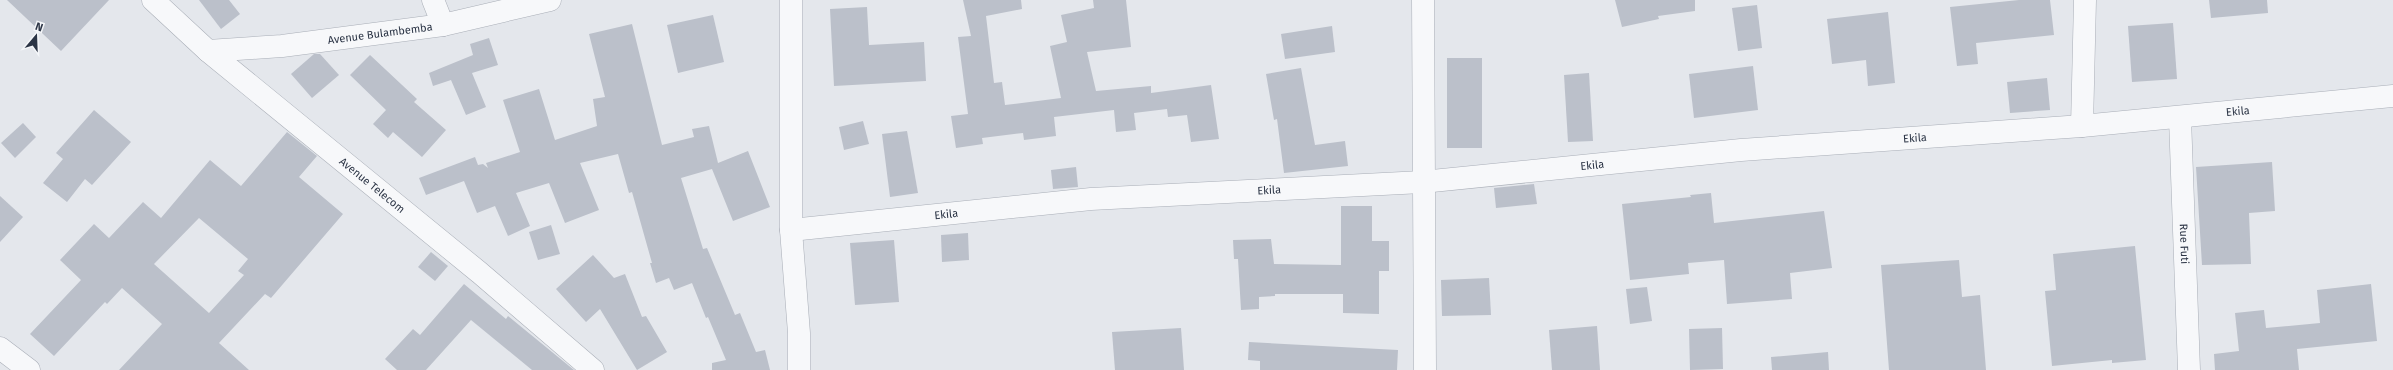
<svg xmlns="http://www.w3.org/2000/svg" width="2393" height="370" viewBox="0 0 2393 370" font-family="'Fira Sans',sans-serif">
<style>
.building{fill:#bbc0ca;fill-rule:evenodd}
.lines{fill:none;stroke-linecap:round;stroke-linejoin:round}
.minor-casing{stroke:#a9aeb7;stroke-width:23}
.minor{stroke:#f7f8fa;stroke-width:22}
.labels{text-anchor:middle;stroke-width:4;stroke-linejoin:round;paint-order:stroke}
.street-label{font-size:11px;fill:#2b3445;stroke:#f4f6f9}
</style>
<rect width="100%" height="100%" fill="#e4e7ec"/>
<g class="building">
<polygon points="7,0 109,0 61,51"/>
<polygon points="199,0 229,0 240,14 221,29"/>
<polygon points="963,0 1021,0 1022,9 986,16 994,83 1002,82 1005,105 1061,98 1050,46 1067,42 1061,15 1094,8 1093,0 1126,0 1131,47 1087,52 1096,91 1151,86 1151,93 1211,85 1219,139 1191,142 1187,115 1168,117 1167,109 1134,113 1136,130 1116,132 1114,110 1054,117 1056,136 1024,140 1023,133 982,138 983,144 956,148 951,116 968,114 958,37 971,36"/>
<polygon points="1615,0 1695,0 1695,11 1658,16 1659,19 1622,27"/>
<polygon points="2019,0 2050,0 2054,35 1976,43 1978,64 1957,66 1950,7"/>
<polygon points="2209,0 2267,0 2268,13 2211,18"/>
<polygon points="1757,5 1762,48 1738,51 1732,8"/>
<polygon points="867,7 869,45 924,42 926,81 834,86 830,9"/>
<polygon points="1888,12 1895,83 1868,86 1866,60 1832,64 1827,19"/>
<polygon points="713,15 724,62 678,73 667,25"/>
<polygon points="2173,23 2177,79 2132,82 2128,26"/>
<polygon points="632,24 662,145 694,137 692,129 709,126 718,163 748,151 770,207 733,221 712,169 681,178 703,249 707,248 735,315 740,313 756,352 765,350 770,370 712,370 712,363 726,360 708,317 706,318 692,283 674,290 669,278 656,283 650,263 652,263 632,192 629,193 618,154 580,163 599,210 565,223 549,183 516,193 530,226 508,236 495,206 477,213 464,181 426,195 419,178 475,157 478,165 483,164 488,168 486,163 520,152 503,100 539,89 555,140 597,126 593,99 605,97 589,34"/>
<polygon points="1332,26 1335,52 1285,59 1281,34"/>
<polygon points="489,38 498,65 472,73 486,107 466,115 451,80 433,86 429,73 473,55 470,44"/>
<polygon points="314,54 320,54 339,75 312,98 291,74"/>
<polygon points="370,55 417,99 414,102 446,130 422,157 393,132 388,138 373,124 386,110 350,75"/>
<rect x="1447" y="58" width="35" height="90"/>
<polygon points="1753,66 1758,110 1694,118 1689,74"/>
<polygon points="1301,68 1315,145 1345,141 1348,166 1284,173 1277,119 1274,120 1266,74"/>
<polygon points="1589,73 1593,141 1568,142 1564,75"/>
<polygon points="2047,78 2050,110 2010,113 2007,82"/>
<polygon points="94,110 131,142 92,185 85,179 67,202 43,183 63,159 56,153"/>
<polygon points="863,121 869,144 844,150 839,127"/>
<polygon points="23,123 36,137 15,158 1,143"/>
<polygon points="907,131 918,193 890,197 882,134"/>
<path d="M287,132l30,24 -18,21 44,37 -72,84 -6,-4 -46,49 30,27h-130l43,-46 -40,-36 -15,16 -2,-2 -51,54 -24,-22 51,-54 -21,-20 34,-36 15,14 34,-36 18,16 49,-58 31,26zM199,218l49,41 -10,12 6,4 -35,38 -55,-49z"/>
<polygon points="2272,162 2275,211 2249,213 2251,264 2202,265 2196,167"/>
<polygon points="1076,167 1078,187 1053,189 1051,170"/>
<polygon points="1534,184 1537,204 1496,208 1494,188"/>
<polygon points="1711,193 1714,223 1824,211 1832,268 1790,273 1792,299 1727,304 1724,260 1688,263 1689,274 1630,280 1622,204 1691,197 1690,195"/>
<polygon points="0,196 23,217 0,242"/>
<polygon points="1341,206 1372,206 1372,241 1389,241 1389,271 1379,271 1379,314 1343,313 1343,294 1275,294 1275,296 1259,297 1259,309 1241,310 1238,259 1234,259 1233,240 1271,239 1274,264 1341,265"/>
<polygon points="551,225 560,254 538,260 529,232"/>
<polygon points="968,233 969,260 942,262 941,235"/>
<polygon points="894,240 899,302 855,305 850,243"/>
<polygon points="2135,246 2146,360 2112,363 2112,360 2052,366 2045,291 2056,290 2053,254"/>
<polygon points="431,252 448,266 435,281 418,267"/>
<polygon points="593,255 614,278 625,274 642,317 646,316 667,352 637,370 600,309 586,322 556,289"/>
<polygon points="1959,260 1962,297 1980,295 1986,370 1889,370 1881,265"/>
<polygon points="1489,278 1491,315 1442,316 1441,280"/>
<polygon points="464,284 506,319 508,316 574,370 532,370 471,320 426,370 397,370 385,359 413,329 420,335"/>
<polygon points="2371,284 2377,341 2297,349 2299,370 2215,370 2214,354 2239,351 2235,313 2264,310 2266,328 2320,323 2317,290"/>
<polygon points="1647,287 1652,321 1630,324 1626,289"/>
<polygon points="1597,326 1600,370 1552,370 1549,330"/>
<polygon points="1181,328 1184,370 1115,370 1112,332"/>
<polygon points="1722,328 1723,369 1690,370 1689,329"/>
<polygon points="1249,342 1398,350 1397,370 1260,370 1260,361 1248,360"/>
<polygon points="1828,352 1829,370 1772,370 1771,357"/>
</g>
<g class="lines">
<g class="minor-casing">
<g id="minor">
<path id="s1" d="M153,0l55,51 272,222 113,97"/>
<polyline points="433,0 443,25"/>
<polyline points="791,0 791,230 799,333 799,370"/>
<polyline points="1423,0 1425,370"/>
<path id="s2" d="M208,51l74,-5 161,-21 107,-25"/>
<path id="s3" d="M2180,118l9,252"/>
<polyline points="2082,126 2085,0"/>
<path id="s4" d="M791,230l300,-31 331,-17 319,-32 341,-24 311,-30"/>
<polyline points="0,348 29,370"/>
</g>
</g>
<use href="#minor" class="minor"/>
</g>
<g class="labels">
<g class="street-label">
<text dy="4" stroke="none"><textPath href="#s2" startOffset="173">Avenue Bulambemba</textPath></text>
<text dy="4" stroke="none"><textPath href="#s4" startOffset="1452">Ekila</textPath></text>
<text dy="4" stroke="none"><textPath href="#s4" startOffset="1128">Ekila</textPath></text>
<text dy="4" stroke="none"><textPath href="#s4" startOffset="804">Ekila</textPath></text>
<text dy="4" stroke="none"><textPath href="#s1" startOffset="287">Avenue Telecom</textPath></text>
<text dy="4" stroke="none"><textPath href="#s4" startOffset="480">Ekila</textPath></text>
<text dy="4" stroke="none"><textPath href="#s4" startOffset="156">Ekila</textPath></text>
<text dy="4" stroke="none"><textPath href="#s3" startOffset="126">Rue Futi</textPath></text>
</g>
</g>
<g transform="translate(36 36) rotate(19)" stroke="#f4f6f9" stroke-width="3" paint-order="stroke">
<path d="M0-3L7 15L0 10L-7 15Z" fill="#2b3445"/>
<text y="-6" font-size="11" font-weight="bold" text-anchor="middle" fill="#2b3445">N</text>
</g>
</svg>
